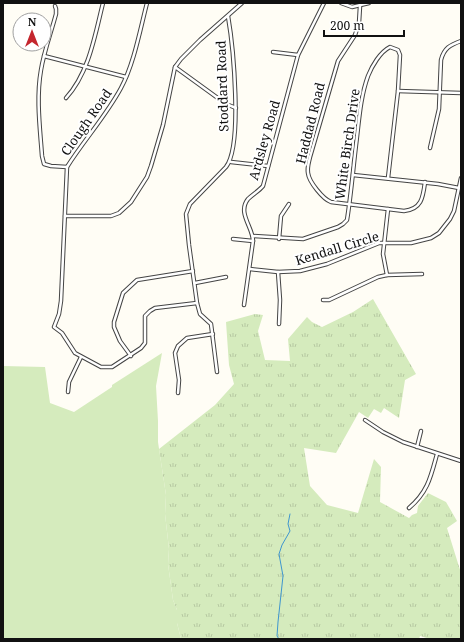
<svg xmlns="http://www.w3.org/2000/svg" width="464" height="642" viewBox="0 0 464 642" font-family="'Noto Serif',serif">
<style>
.grass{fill:#d5ebbd}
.park{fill:url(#park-tufts)}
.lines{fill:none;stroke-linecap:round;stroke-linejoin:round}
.stream{stroke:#3f96cf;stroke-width:1}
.street-casing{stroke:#444;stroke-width:4.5}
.street{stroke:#fff;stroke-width:2.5}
.labels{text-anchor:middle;stroke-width:4;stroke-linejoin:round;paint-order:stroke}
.street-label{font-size:13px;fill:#111;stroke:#fff}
</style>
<defs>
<pattern id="park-tufts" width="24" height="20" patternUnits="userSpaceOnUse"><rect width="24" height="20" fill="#d5ebbd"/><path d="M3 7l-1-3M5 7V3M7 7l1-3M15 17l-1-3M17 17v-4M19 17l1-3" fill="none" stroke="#b6c8a1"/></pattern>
</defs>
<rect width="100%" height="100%" fill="#fffdf5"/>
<polygon class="grass" points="162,353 156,386 158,421 158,442 166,495 165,514 169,549 168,564 173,600 177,610 177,623 181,639 3,639 3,366 45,367 50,403 74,412 112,387 112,385"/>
<polygon class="park" points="373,299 416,374 405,380 399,418 384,408 381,413 374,409 368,418 359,412 336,453 304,448 310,486 327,505 358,513 374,459 381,467 380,502 409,518 412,515 417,513 418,506 428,493 446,502 457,521 447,528 461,573 461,639 430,639 420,636 419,639 181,639 177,623 177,610 173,600 168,564 169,549 165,514 166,495 159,449 215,405 234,384 229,365 226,322 255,314 263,315 258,331 265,360 290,361 288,339 307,317 312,322 322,327 353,312"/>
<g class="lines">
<polyline class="stream" points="279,639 277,636 278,622 283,576 279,554 282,545 290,531 288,524 290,514"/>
<g class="street-casing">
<g id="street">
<path d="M147,3c-7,27 -13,61 -26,85 -15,28 -37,52 -54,79l-6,134 -2,13 -5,13 8,6 13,20 26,14h11l29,-19 4,-5v-27l5,-5 5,-3 42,-5"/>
<polyline points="341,3 352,7 369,3"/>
<path d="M55,6l1,3v5c-5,19 -12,37 -15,56 -5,28 -1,58 1,86l2,8 7,2 16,1"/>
<path d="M360,6l-1,17 -4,12 -17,26 -28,96c-1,5 -3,10 -2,16 1,9 15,26 23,29l73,9c18,-2 19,-14 21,-29"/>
<polyline points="273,52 298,55"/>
<polyline points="44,56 126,77"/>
<polyline points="175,67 226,104 236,108"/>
<polyline points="398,91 461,93"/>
<path d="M66,98c23,-25 29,-63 37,-95"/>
<path d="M430,148l9,-39 2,-49c3,-12 9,-15 20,-19"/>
<polyline points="231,162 268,166"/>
<polyline points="353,175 438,184 459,188"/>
<polyline points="65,216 111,216 119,213 131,202 147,177 151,166 163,125 175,67 181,59 200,40 242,3"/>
<path d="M253,236l50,3 35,-12 5,-3 4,-4c4,-25 6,-50 9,-75 3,-23 4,-47 12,-69 4,-10 12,-24 22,-29l8,3 2,5 -2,36 -10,87"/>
<polyline points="233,239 253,241"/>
<polyline points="279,239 281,216 289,204"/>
<polyline points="250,269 278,272 300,271 327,264 379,243 411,243 431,238 439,233 450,219 454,211 461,178"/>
<polyline points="278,272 280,300 279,324"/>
<polyline points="387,275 383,254 388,209"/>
<polyline points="195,283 226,277"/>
<polyline points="323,300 329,300 378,277 387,275 422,274"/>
<path d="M244,305l9,-64c0,-14 -16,-28 -5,-42 5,-5 11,-8 15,-13l35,-131 26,-52"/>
<polyline points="131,356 120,341 114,327 114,322 123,293 137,280 193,271"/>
<path d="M217,372l-6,-48 -11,-10 -3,-11 -8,-58 -3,-31 4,-10 36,-37c17,-22 7,-122 2,-151"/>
<polyline points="68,392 69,382 81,357"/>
<polyline points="178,393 179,380 175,353 178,346 187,338 213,334"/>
<polyline points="365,420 383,432 403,442 461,461"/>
<polyline points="417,447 421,431"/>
<path d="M409,508c19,-16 22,-32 28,-54"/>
</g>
</g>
<use href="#street" class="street"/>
</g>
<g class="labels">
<g class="street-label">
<text transform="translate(222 86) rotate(-92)" y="5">Stoddard Road</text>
<text transform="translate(86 122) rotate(-55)" y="5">Clough Road</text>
<text transform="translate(310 123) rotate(-76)" y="5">Haddad Road</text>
<text transform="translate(264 140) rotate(-74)" y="5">Ardsley Road</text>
<text transform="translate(347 144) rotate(-82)" y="5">White Birch Drive</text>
<text transform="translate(337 248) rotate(-17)" y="5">Kendall Circle</text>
</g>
</g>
<rect width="464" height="642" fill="none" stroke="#111111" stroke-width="8"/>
<g transform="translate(32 32)"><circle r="19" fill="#ffffff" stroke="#a0a0a0"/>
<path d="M0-3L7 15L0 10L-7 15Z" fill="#c4262e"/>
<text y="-6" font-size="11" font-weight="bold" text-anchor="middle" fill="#111111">N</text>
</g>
<path d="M324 30v6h80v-6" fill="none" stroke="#111111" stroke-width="2"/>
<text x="330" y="30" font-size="12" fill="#111111" stroke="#ffffff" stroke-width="3" paint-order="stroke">200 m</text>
</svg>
